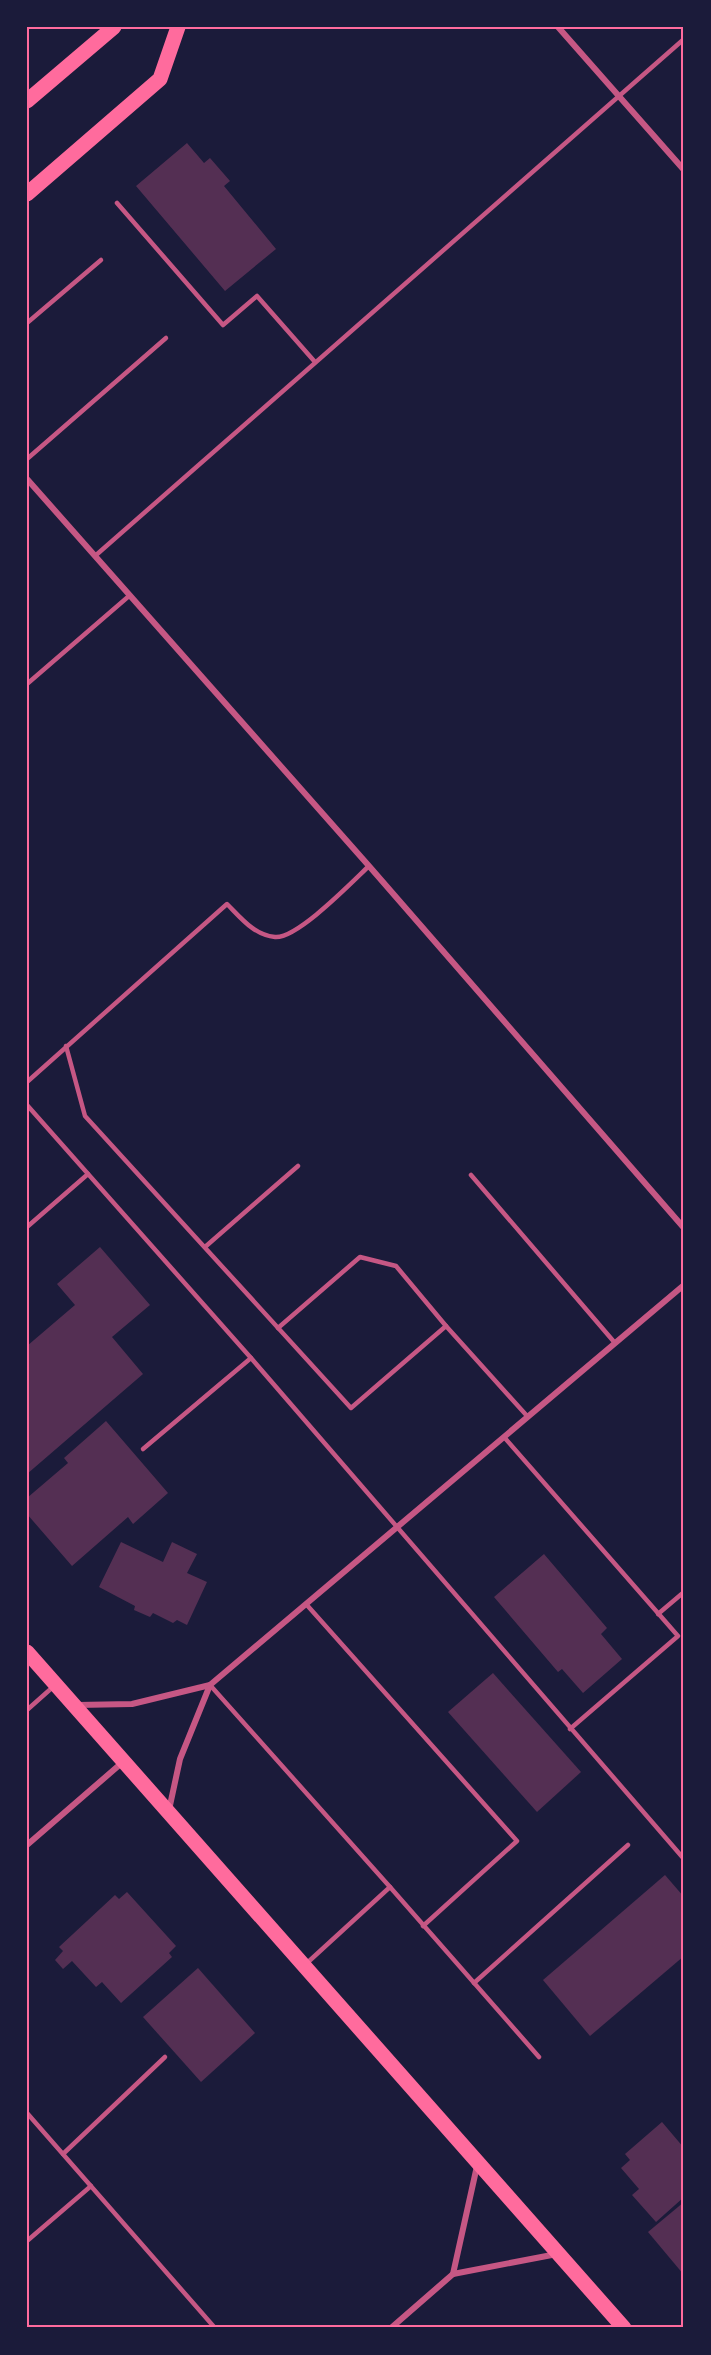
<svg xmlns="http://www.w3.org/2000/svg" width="711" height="2355" viewBox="0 0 711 2355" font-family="Signika,sans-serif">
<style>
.building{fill:#542f53}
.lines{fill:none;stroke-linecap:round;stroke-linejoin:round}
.service{stroke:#c65784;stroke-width:4.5}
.minor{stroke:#c65784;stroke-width:6}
.primary{stroke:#ff6b9d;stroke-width:15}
.neatline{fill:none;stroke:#ff6b9d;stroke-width:2}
</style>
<rect width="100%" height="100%" fill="#1b1b3a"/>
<g class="building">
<polygon points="187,143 204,163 210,158 230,181 224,186 276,249 225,291 136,186"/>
<polygon points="100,1247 150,1305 112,1337 143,1374 27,1474 27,1346 75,1305 57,1284"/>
<polygon points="106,1421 168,1493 133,1524 128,1517 72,1566 27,1514 27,1498 68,1463 64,1458"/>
<polygon points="121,1542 163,1562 172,1542 197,1554 187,1573 207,1582 187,1625 177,1620 173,1623 153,1613 150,1617 134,1610 135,1606 99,1587"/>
<polygon points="544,1554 607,1628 601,1634 622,1659 583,1693 562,1669 558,1672 494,1597"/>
<polygon points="493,1673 581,1772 537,1812 448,1712"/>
<polygon points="665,1875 684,1897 684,1956 590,2036 543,1980"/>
<polygon points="127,1892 176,1946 169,1953 172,1957 121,2003 102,1982 96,1987 72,1961 63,1969 55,1960 63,1951 59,1947 115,1895 119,1899"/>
<polygon points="198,1968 255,2033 201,2082 143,2017"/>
<polygon points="662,2122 684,2148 684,2197 656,2222 632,2195 639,2189 621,2168 630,2160 625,2154"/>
<polygon points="684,2202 684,2275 648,2232"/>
</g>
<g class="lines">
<g class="service">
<polyline points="117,203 223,325 257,296 315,362"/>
<polyline points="27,323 101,260"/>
<polyline points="27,459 166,338"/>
<polyline points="95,556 684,39"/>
<polyline points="27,684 129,596"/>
<polyline points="66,1046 85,1116 351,1408 446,1326 528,1417"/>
<path d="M27,1082l200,-178c14,14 27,31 48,33 22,2 77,-55 94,-71"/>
<polyline points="27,1105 251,1358 684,1859"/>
<polyline points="471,1175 615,1343"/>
<polyline points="27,1227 88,1174"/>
<polyline points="205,1247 298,1166"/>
<polyline points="278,1328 360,1257 396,1266 446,1326"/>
<polyline points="504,1437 678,1636 570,1729"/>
<polyline points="143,1449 251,1358"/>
<polyline points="306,1604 517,1841 423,1926"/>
<polyline points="658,1614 684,1592"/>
<polyline points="210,1685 390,1887"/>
<polyline points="27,1710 54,1686"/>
<polyline points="307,1963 390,1887 539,2057"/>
<polyline points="474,1983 628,1845"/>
<polyline points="27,2113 215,2328"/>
<polyline points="63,2154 165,2057"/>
<polyline points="27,2241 91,2186"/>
</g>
<g class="minor">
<polyline points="558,27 684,170"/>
<polyline points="27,479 369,866 684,1228"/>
<polyline points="77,1705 132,1704 210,1685 684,1285"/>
<polyline points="169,1810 180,1759 210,1685"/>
<polyline points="27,1845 124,1761"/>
<polyline points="453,2274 477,2166"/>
<polyline points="391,2328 453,2274 557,2254"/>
</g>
<g class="primary">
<polyline points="27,101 114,27"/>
<polyline points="27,194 160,79 178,27"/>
<polyline points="27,1652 624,2328"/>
</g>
</g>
<rect width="711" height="2355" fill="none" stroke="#1b1b3a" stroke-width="57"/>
<rect x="28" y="28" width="654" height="2298" class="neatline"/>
</svg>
